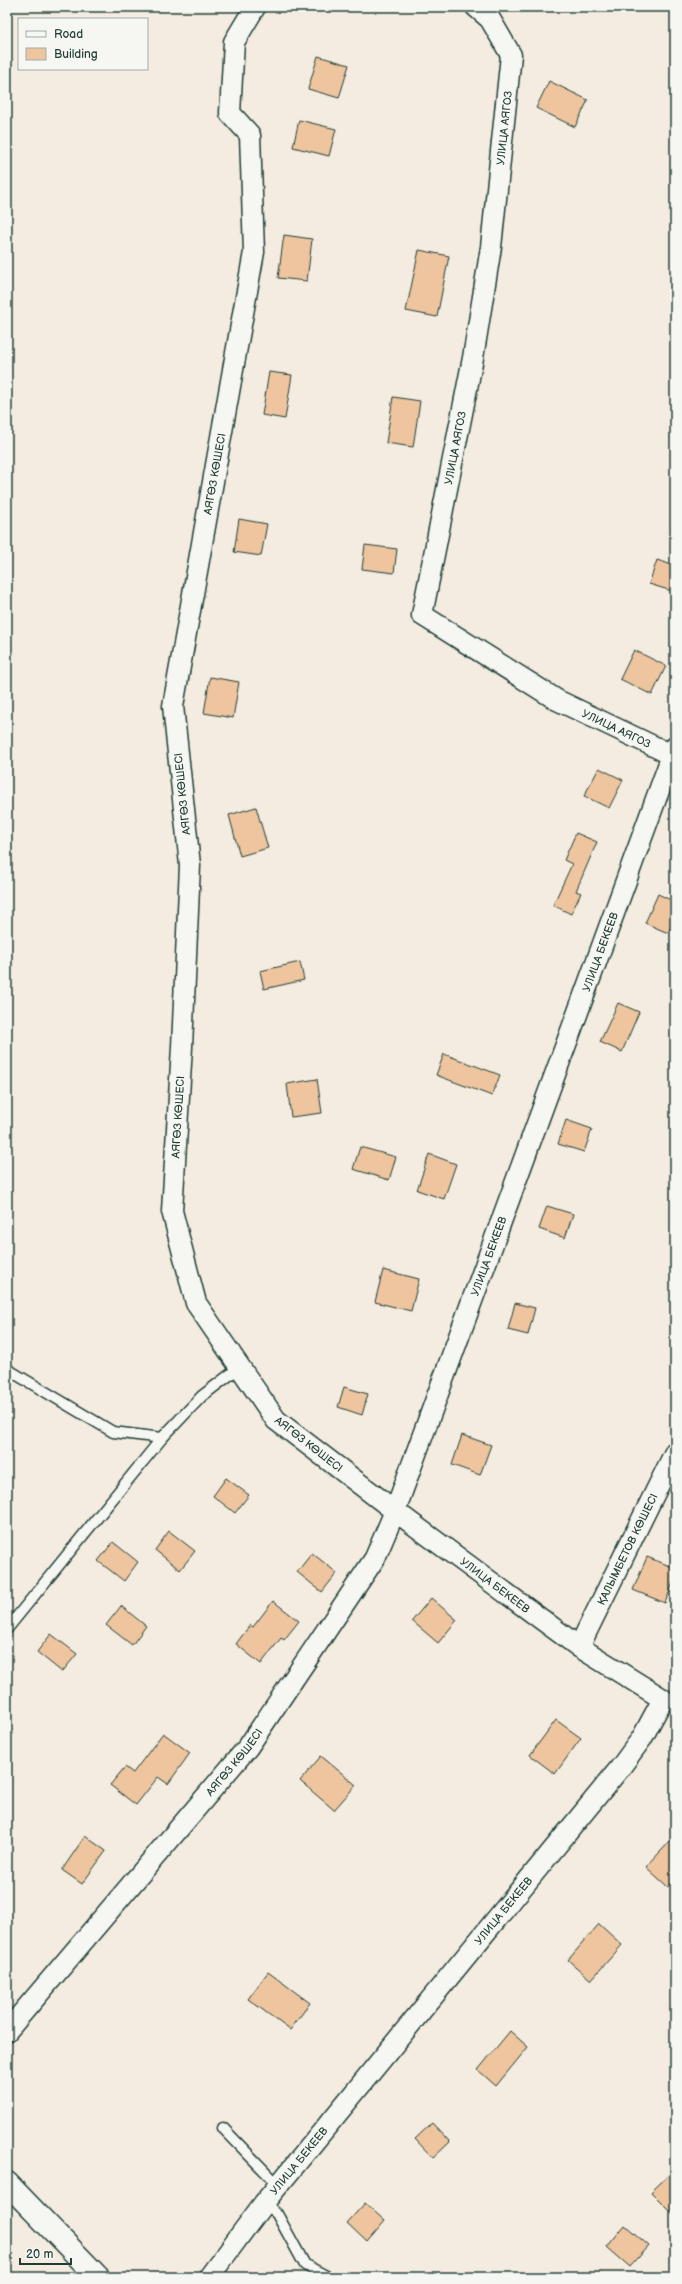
<svg xmlns="http://www.w3.org/2000/svg" width="682" height="2284" viewBox="0 0 682 2284" font-family="'Balsamiq Sans',sans-serif">
<style>
.building{fill:#eec59e;stroke:#1f3d34}
.lines{fill:none;stroke-linecap:round;stroke-linejoin:round}
.service-casing{stroke:#1f3d34;stroke-width:13}
.minor-casing{stroke:#1f3d34;stroke-width:23}
.tertiary-casing{stroke:#1f3d34;stroke-width:25}
.service{stroke:#f6f6f2;stroke-width:10}
.minor{stroke:#f6f6f2;stroke-width:20}
.tertiary{stroke:#f6f6f2;stroke-width:22}
.labels{text-anchor:middle;stroke-width:4;stroke-linejoin:round;paint-order:stroke}
.street-label{font-size:11px;fill:#1f3d34;stroke:#f6f6f2}
</style>
<rect width="100%" height="100%" fill="#f4ece1"/>
<filter id="ink" filterUnits="userSpaceOnUse"><feTurbulence type="fractalNoise" baseFrequency=".025" numOctaves="2"/><feDisplacementMap in="SourceGraphic" scale="8" xChannelSelector="R" yChannelSelector="G"/><feConvolveMatrix kernelMatrix="1 2 1 2 8 2 1 2 1" color-interpolation-filters="sRGB"/></filter>
<g filter="url(#ink)">
<g class="building">
<polygon points="318,56 349,65 339,98 308,89"/>
<polygon points="549,81 588,100 575,127 536,108"/>
<polygon points="299,120 336,129 329,156 293,147"/>
<polygon points="284,235 312,239 307,281 278,278"/>
<polygon points="419,250 449,256 437,317 406,311"/>
<polygon points="269,372 292,375 285,419 262,415"/>
<polygon points="393,397 420,401 413,447 386,443"/>
<polygon points="239,519 267,524 261,556 234,552"/>
<polygon points="365,545 397,549 394,573 362,569"/>
<polygon points="657,560 675,566 675,592 649,584"/>
<polygon points="634,650 666,666 652,695 620,679"/>
<polygon points="210,677 239,682 233,718 204,713"/>
<polygon points="599,768 623,780 609,808 584,796"/>
<polygon points="256,807 268,848 240,856 229,815"/>
<polygon points="576,833 597,842 576,891 581,893 571,914 553,905 572,864 564,860"/>
<polygon points="658,894 675,902 675,918 668,933 645,923"/>
<polygon points="300,962 304,980 264,989 260,971"/>
<polygon points="618,1003 639,1012 622,1052 600,1042"/>
<polygon points="444,1054 500,1075 492,1096 436,1075"/>
<polygon points="317,1079 322,1113 291,1117 287,1084"/>
<polygon points="566,1120 592,1129 584,1152 558,1144"/>
<polygon points="360,1147 396,1157 389,1180 353,1169"/>
<polygon points="429,1154 456,1164 444,1199 417,1190"/>
<polygon points="547,1206 573,1214 565,1238 539,1229"/>
<polygon points="383,1270 419,1279 411,1311 375,1302"/>
<polygon points="515,1303 535,1308 528,1335 508,1330"/>
<polygon points="344,1387 368,1394 362,1415 338,1407"/>
<polygon points="462,1435 491,1445 480,1475 452,1465"/>
<polygon points="226,1478 249,1495 235,1513 213,1496"/>
<polygon points="169,1531 195,1551 180,1570 155,1550"/>
<polygon points="113,1542 138,1562 124,1581 98,1561"/>
<polygon points="312,1553 337,1573 322,1592 297,1572"/>
<polygon points="647,1557 675,1568 675,1578 665,1603 633,1590"/>
<polygon points="431,1598 457,1620 438,1643 412,1621"/>
<polygon points="273,1601 299,1621 284,1640 281,1638 261,1664 236,1644 250,1625 253,1627"/>
<polygon points="121,1606 146,1626 132,1645 106,1625"/>
<polygon points="51,1634 77,1654 62,1672 37,1652"/>
<polygon points="556,1720 581,1738 555,1774 530,1755"/>
<polygon points="163,1733 190,1753 168,1784 158,1777 136,1805 110,1785 125,1767 133,1773"/>
<polygon points="321,1756 356,1785 334,1810 300,1781"/>
<polygon points="85,1836 106,1851 82,1884 62,1870"/>
<polygon points="675,1836 675,1879 668,1887 646,1867"/>
<polygon points="599,1924 622,1945 591,1980 568,1960"/>
<polygon points="268,1972 310,2003 290,2030 248,1999"/>
<polygon points="510,2031 528,2047 496,2086 478,2070"/>
<polygon points="432,2123 450,2142 433,2158 415,2139"/>
<polygon points="675,2169 675,2216 651,2192"/>
<polygon points="365,2203 385,2221 367,2242 347,2223"/>
<polygon points="625,2225 649,2246 630,2267 607,2247"/>
</g>
<g class="lines">
<g class="service-casing">
<g id="service">
<polyline points="7,1369 113,1432 162,1438"/>
<polyline points="7,1629 162,1438 202,1396 240,1367"/>
<polyline points="223,2128 280,2187"/>
<polyline points="264,2203 277,2214 305,2265 328,2277"/>
</g>
</g>
<g class="minor-casing">
<g id="minor">
<path id="s1" d="M476,7l14,12 21,36 -20,192 -18,111 -51,257 135,85 115,55"/>
<path id="s2" d="M579,1647l96,-195"/>
<path id="s3" d="M7,2031l241,-284 127,-189 20,-47 -119,-91 -80,-117 -24,-92 10,-164 8,-182 -17,-159 81,-454 -4,-117 -20,-22 4,-71 21,-35"/>
<path id="s4" d="M209,2277l55,-74 356,-435 22,-30 21,-39 -84,-52 -184,-136 280,-764"/>
</g>
</g>
<g class="tertiary-casing">
<polyline id="tertiary" points="7,2183 98,2277"/>
</g>
<use href="#service" class="service"/>
<use href="#minor" class="minor"/>
<use href="#tertiary" class="tertiary"/>
</g>
</g>
<g class="labels">
<g class="street-label">
<text transform="translate(504 128) rotate(-84)" y="4">УЛИЦА АЯГОЗ</text>
<text transform="translate(455 448) rotate(-79)" y="4">УЛИЦА АЯГОЗ</text>
<text dy="4" stroke="none"><textPath href="#s3" startOffset="1780">АЯГӨЗ КӨШЕСІ</textPath></text>
<text dy="4" stroke="none"><textPath href="#s1" startOffset="853">УЛИЦА АЯГОЗ</textPath></text>
<text transform="translate(182 794) rotate(-96)" y="4">АЯГӨЗ КӨШЕСІ</text>
<text dy="4" stroke="none"><textPath href="#s4" startOffset="1659">УЛИЦА БЕКЕЕВ</textPath></text>
<text dy="4" stroke="none"><textPath href="#s3" startOffset="1132">АЯГӨЗ КӨШЕСІ</textPath></text>
<text dy="4" stroke="none"><textPath href="#s4" startOffset="1335">УЛИЦА БЕКЕЕВ</textPath></text>
<text transform="translate(309 1444) rotate(38)" y="4">АЯГӨЗ КӨШЕСІ</text>
<text dy="4" stroke="none"><textPath href="#s2" startOffset="109">ҚАЛЫМБЕТОВ КӨШЕСІ</textPath></text>
<text transform="translate(495 1585) rotate(37)" y="4">УЛИЦА БЕКЕЕВ</text>
<text dy="4" stroke="none"><textPath href="#s3" startOffset="352">АЯГӨЗ КӨШЕСІ</textPath></text>
<text dy="4" stroke="none"><textPath href="#s4" startOffset="470">УЛИЦА БЕКЕЕВ</textPath></text>
<text dy="4" stroke="none"><textPath href="#s4" startOffset="147">УЛИЦА БЕКЕЕВ</textPath></text>
</g>
</g>
<rect width="682" height="2284" fill="none" stroke="#f6f6f2" stroke-width="24"/>
<rect x="12" y="12" width="658" height="2260" fill="none" stroke="#1f3d34" stroke-width="1.5" filter="url(#ink)"/>
<rect x="18" y="18" width="130" height="52" fill="#f6f6f2" stroke="#a0aca6"/>
<rect x="26" y="31" width="20" height="6" fill="#f6f6f2" stroke="#a0aca6"/>
<text x="54" y="38" font-size="12" fill="#1f3d34">Road</text>
<rect x="26" y="48" width="20" height="12" fill="#eec59e" stroke="#a0aca6"/>
<text x="54" y="58" font-size="12" fill="#1f3d34">Building</text>
<path d="M20 2258v6h51v-6" fill="none" stroke="#1f3d34" stroke-width="2"/>
<text x="26" y="2258" font-size="12" fill="#1f3d34" stroke="#f6f6f2" stroke-width="3" paint-order="stroke">20 m</text>
</svg>
